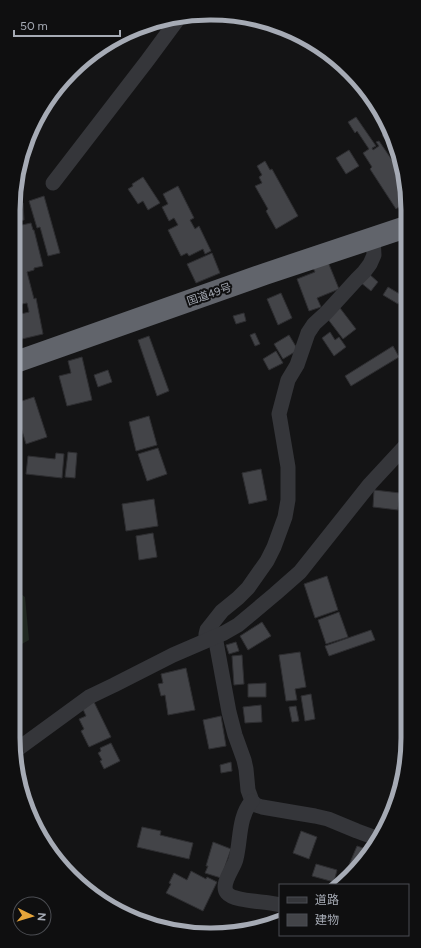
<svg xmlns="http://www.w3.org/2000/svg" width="421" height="948" viewBox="0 0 421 948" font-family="Figtree,'Noto Sans JP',sans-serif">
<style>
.green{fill:#202821}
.building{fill:#434448;stroke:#2e2e31}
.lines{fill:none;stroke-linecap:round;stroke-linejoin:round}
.street{stroke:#35363a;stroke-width:15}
.highway{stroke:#61646b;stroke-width:22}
.labels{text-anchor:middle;stroke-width:4;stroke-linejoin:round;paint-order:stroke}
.street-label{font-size:11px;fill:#a6abb5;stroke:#0f0f10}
.rim{fill:none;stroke:#a6abb5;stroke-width:5}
</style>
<rect width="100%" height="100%" fill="#141415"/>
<polygon class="green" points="13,588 25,597 29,640 13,649"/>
<g class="building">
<polygon points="356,117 376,146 372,148 373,150 379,146 376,142 379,141 405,179 406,184 406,202 396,209 370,169 372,167 363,153 369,149 357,131 355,133 348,122"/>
<polygon points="390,129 393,135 398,153 397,154 382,135"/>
<polygon points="349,150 359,166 346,174 336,158"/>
<polygon points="265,161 270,170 272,169 298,216 276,229 266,211 268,209 255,186 262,183 259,177 262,175 257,166"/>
<polygon points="143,177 160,203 148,210 143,201 138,204 128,189 133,186 132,184"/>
<polygon points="178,186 194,218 190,220 195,229 199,226 211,251 205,254 203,249 189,256 187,253 181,256 168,230 178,225 174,218 169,221 162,207 168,204 163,194"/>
<polygon points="44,196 60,253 48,256 40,227 37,228 29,201"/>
<polygon points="14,203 23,203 24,220 16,221 17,224 13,225 13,210"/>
<polygon points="31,223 33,230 34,230 43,266 34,268 34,270 27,272 34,299 36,298 43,334 22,339 17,315 29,312 27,303 22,304 21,302 16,303 13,291 13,281 15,280 13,271 20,270 13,240 13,227"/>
<polygon points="212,253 220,273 196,283 187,264"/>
<polygon points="328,262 339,289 317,298 321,307 309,311 297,279 315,272 313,268"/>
<polygon points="368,273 378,282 371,291 360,282"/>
<polygon points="388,287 403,296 398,304 383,295"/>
<polygon points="281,293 292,318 278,325 267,299"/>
<polygon points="340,308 356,329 343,339 327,318"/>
<polygon points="244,313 246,321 236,324 233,316"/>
<polygon points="330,332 335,340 339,337 346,347 334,356 322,338"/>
<polygon points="255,333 260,344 255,346 250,335"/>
<polygon points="289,335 298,350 283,359 274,344"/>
<polygon points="149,336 169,391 157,396 138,340"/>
<polygon points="393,346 399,357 351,386 345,376"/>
<polygon points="276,351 283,363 269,370 263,359"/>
<polygon points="82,357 92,400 67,406 59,376 71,373 68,361"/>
<polygon points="108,370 112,382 98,387 94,375"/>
<polygon points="34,397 47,437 26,444 20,424 15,426 13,421 13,404"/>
<polygon points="149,416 157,445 136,451 129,422"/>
<polygon points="158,448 167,474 147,481 138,454"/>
<polygon points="68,452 77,453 75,478 65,477"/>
<polygon points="56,453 64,454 62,478 26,474 28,456 55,459"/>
<polygon points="261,469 267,500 249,504 242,473"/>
<polygon points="374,490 400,493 398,510 373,507"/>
<polygon points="154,499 158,526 126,531 122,504"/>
<polygon points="153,533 157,557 139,560 136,536"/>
<polygon points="327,576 338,610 315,618 304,584"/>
<polygon points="339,612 348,637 326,644 318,620"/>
<polygon points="262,622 271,636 248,650 240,636"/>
<polygon points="371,630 375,640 329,656 325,646"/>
<polygon points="236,642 239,651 229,654 226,645"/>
<polygon points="300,652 306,687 295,689 297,700 286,701 279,655"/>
<polygon points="242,655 244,684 234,685 232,656"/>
<polygon points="186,668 195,710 168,715 165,695 161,696 158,684 163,683 161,674"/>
<polygon points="266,683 266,697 248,697 248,684"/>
<polygon points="311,694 315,719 305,721 301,696"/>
<polygon points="94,702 111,737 89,747 81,731 84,729 79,719 86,716 82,707"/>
<polygon points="261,705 262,722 245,723 243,707"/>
<polygon points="296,706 299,721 292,722 289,707"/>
<polygon points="221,716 226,746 209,749 203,720"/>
<polygon points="111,743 120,761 104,769 100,761 102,760 98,753 101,751 100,748"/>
<polygon points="231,762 232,771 221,773 220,765"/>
<polygon points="142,827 161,831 160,835 193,843 189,859 137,847"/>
<polygon points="301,831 317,837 309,859 293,853"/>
<polygon points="213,842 231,849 221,878 205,873 208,866 206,866"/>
<polygon points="357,846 369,850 359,868 344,880 343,879"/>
<polygon points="316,864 337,870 334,882 312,876"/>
<polygon points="191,871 206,879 207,877 217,882 203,911 166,893 171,884 169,883 174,873 187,880"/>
</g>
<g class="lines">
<g class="street">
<polyline points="53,183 147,61 178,19"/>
<polyline points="215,636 229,712 235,735 244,760 246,769 248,790 252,801 256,805 262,807 297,813 315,816 328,819 357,831 376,838"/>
<polyline points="206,640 206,634 207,630 222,611 238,598 248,588 267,561 274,547 285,517 288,500 288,467 279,414 288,380 297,365 308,333 314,324 326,313 357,279 364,272 370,264 374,255 373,238"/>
<polyline points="15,751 89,697 114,685 173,655 224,633 238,625 275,594 300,572 370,484 407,444"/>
<path d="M252,801c-14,16 -11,38 -16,58 -2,9 -16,25 -9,34 7,9 41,8 53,12"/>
</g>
<polyline class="highway" points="13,363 265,274 406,227"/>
</g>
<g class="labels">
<g class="street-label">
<text transform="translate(209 294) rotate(-19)" y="4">国道49号</text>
</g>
</g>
<path d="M0 0H421V948H0ZM210 20H211A190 190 0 0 1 401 210V738A190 190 0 0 1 211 928H210A190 190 0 0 1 20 738V210A190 190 0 0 1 210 20Z" fill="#0f0f10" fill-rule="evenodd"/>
<path class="rim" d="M210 20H211A190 190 0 0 1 401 210V738A190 190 0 0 1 211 928H210A190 190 0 0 1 20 738V210A190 190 0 0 1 210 20Z"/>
<rect x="279" y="884" width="130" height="52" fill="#0f0f10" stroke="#4b4d52"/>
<rect x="287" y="897" width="20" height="6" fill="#35363a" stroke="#4b4d52"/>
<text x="315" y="904" font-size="12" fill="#a6abb5">道路</text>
<rect x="287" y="914" width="20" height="12" fill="#434448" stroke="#4b4d52"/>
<text x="315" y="924" font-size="12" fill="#a6abb5">建物</text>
<g transform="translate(32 916) rotate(95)"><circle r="19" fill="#0f0f10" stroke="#4b4d52"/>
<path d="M0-3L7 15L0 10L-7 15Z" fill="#e7a53a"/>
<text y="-6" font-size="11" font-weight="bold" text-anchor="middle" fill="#a6abb5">N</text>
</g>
<path d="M14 30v6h106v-6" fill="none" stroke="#a6abb5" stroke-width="2"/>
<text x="20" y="30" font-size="12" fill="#a6abb5" stroke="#0f0f10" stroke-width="3" paint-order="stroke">50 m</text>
</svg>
